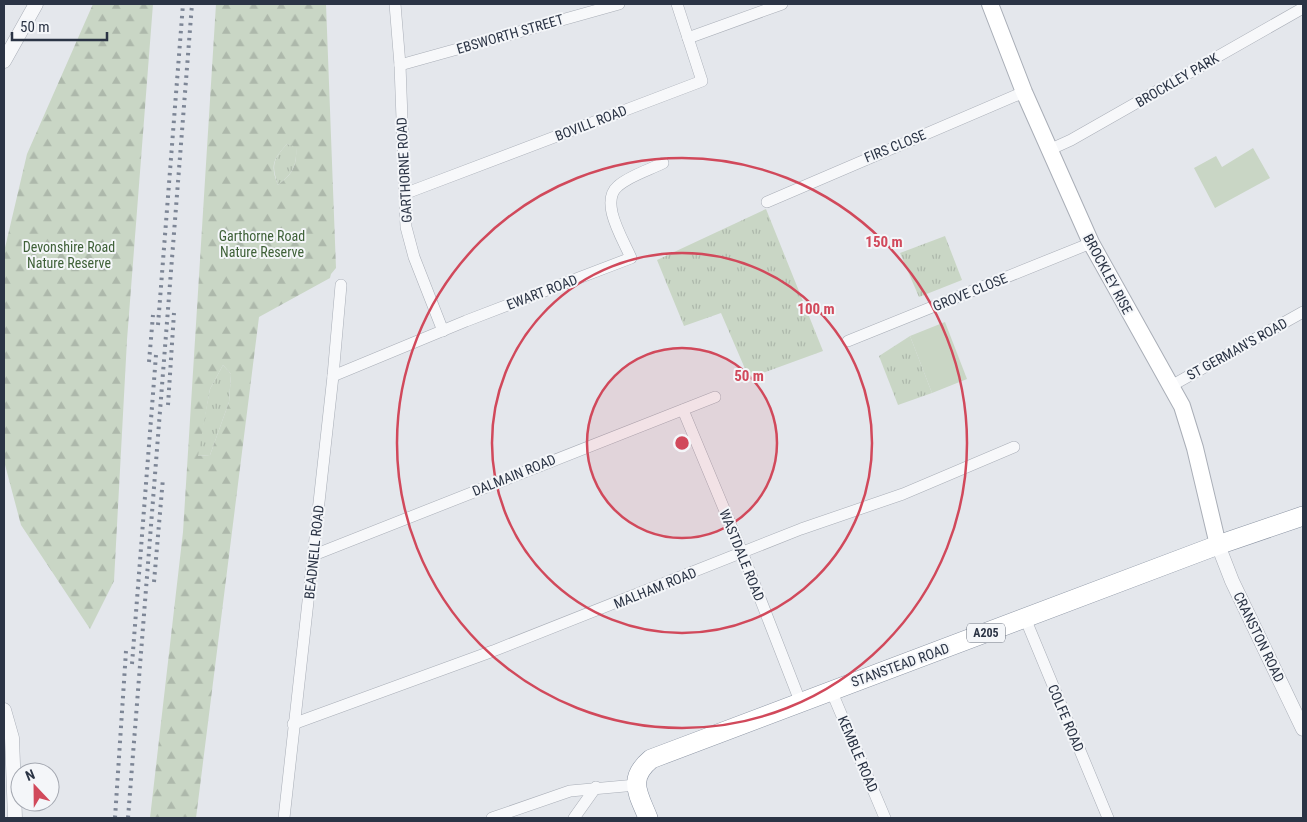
<svg xmlns="http://www.w3.org/2000/svg" width="1307" height="822" viewBox="0 0 1307 822" font-family="'Roboto Condensed',sans-serif">
<style>
.grass{fill:url(#grass-tufts)}
.forest{fill:url(#forest-firs);fill-rule:evenodd}
.pitch{fill:#c9d6c5}
.lines{fill:none;stroke-linecap:round;stroke-linejoin:round}
.minor-casing{stroke:#a9aeb7;stroke-width:12}
.tertiary-casing{stroke:#a9aeb7;stroke-width:15}
.secondary-casing{stroke:#a9aeb7;stroke-width:18}
.trunk-casing{stroke:#8b94a3;stroke-width:20}
.minor{stroke:#f7f8fa;stroke-width:11}
.tertiary{stroke:#f7f8fa;stroke-width:14}
.secondary{stroke:#fff;stroke-width:16}
.trunk{stroke:#fff;stroke-width:19}
.rail{stroke:#7d8696;stroke-width:4;stroke-dasharray:2.5 5;stroke-linecap:butt}
.ring{fill:none;stroke:#d1495b;stroke-width:2.5}
.labels{text-anchor:middle;stroke-width:4;stroke-linejoin:round;paint-order:stroke}
.shield{fill:#f4f6f9;stroke:#676e7b;stroke-width:1}
.shield-label{font-size:12px;font-weight:bold;fill:#2b3445}
.street-label{font-size:14px;fill:#2b3445;stroke:#f4f6f9}
.park-label{font-size:14px;fill:#3f6138;stroke:#f4f6f9}
.centre{fill:#d1495b;stroke:#f4f6f9;stroke-width:2.5}
.ring-label{font-size:15px;text-anchor:middle;font-weight:bold;fill:#d1495b;stroke:#f4f6f9;stroke-width:4;stroke-linejoin:round;paint-order:stroke}
</style>
<defs>
<pattern id="grass-tufts" width="24" height="20" patternUnits="userSpaceOnUse" patternTransform="scale(1.25)"><rect width="24" height="20" fill="#c9d6c5"/><path d="M3 7l-1-3M5 7V3M7 7l1-3M15 17l-1-3M17 17v-4M19 17l1-3" fill="none" stroke="#adb8ab"/></pattern>
<pattern id="forest-firs" width="22" height="20" patternUnits="userSpaceOnUse" patternTransform="scale(1.25)"><rect width="22" height="20" fill="#c9d6c5"/><path d="M5 1l3.5 6h-7zM16 11l3.5 6h-7z" fill="#adb8ab"/></pattern>
</defs>
<rect width="100%" height="100%" fill="#e4e7ec"/>
<g class="grass">
<path d="M287,144l9,2c1,20 -3,27 -18,39 -7,-20 -5,-26 9,-41z"/>
<polygon points="766,209 823,351 749,378 721,313 684,326 657,260"/>
<polygon points="945,236 962,280 919,297 900,253"/>
<polygon points="910,336 932,393 898,405 879,356"/>
<polygon points="223,365 231,374 229,402 210,455 197,456 210,389"/>
</g>
<g class="forest">
<polygon points="93,4 153,4 127,340 114,581 90,629 21,525 4,461 4,252 27,154"/>
<path d="M216,4h110l10,264 -5,6 -1,4 -71,39 -63,501h-46l33,-286zM287,144l9,3c1,19 -3,27 -18,38 -8,-19 -5,-26 9,-41zM223,365l8,9 -2,28 -19,53 -12,1 12,-67z"/>
</g>
<g class="pitch">
<polygon points="1253,148 1270,178 1215,208 1194,168 1216,156 1222,167"/>
<polygon points="945,322 967,379 932,393 910,336"/>
</g>
<g class="lines">
<g class="minor-casing">
<g id="minor">
<polyline points="395,4 400,65 406,227 414,257 443,331"/>
<polyline points="688,38 782,4"/>
<polyline points="400,65 619,4"/>
<polyline points="1049,150 1071,140 1303,8"/>
<polyline points="404,194 702,81 677,4"/>
<polyline points="767,202 1024,92"/>
<polyline points="848,341 1091,243"/>
<path d="M333,376l133,-55 165,-63c-8,-19 -32,-56 -13,-72 11,-10 31,-16 45,-23"/>
<polyline points="1171,386 1303,312"/>
<polyline points="683,410 742,552 800,701"/>
<polyline points="314,555 715,397"/>
<polyline points="1025,618 1108,818"/>
<polyline points="831,690 885,818"/>
<polyline points="293,724 493,651 801,529 903,494 1014,447"/>
<polyline points="284,818 333,376 341,285"/>
<polyline points="492,818 570,791 636,785"/>
<polyline points="574,818 596,787"/>
</g>
</g>
<g class="tertiary-casing">
<g id="tertiary">
<polyline points="4,61 36,4"/>
<polyline points="1218,545 1232,581 1303,729"/>
<polyline points="4,710 12,738 15,818"/>
</g>
</g>
<g class="secondary-casing">
<polyline id="secondary" points="990,4 1024,92 1091,243 1182,406 1195,448 1218,545"/>
</g>
<g class="trunk-casing">
<path id="trunk" d="M648,818c-10,-25 -21,-39 3,-59l567,-214 85,-29"/>
</g>
<use href="#minor" class="minor"/>
<use href="#tertiary" class="tertiary"/>
<use href="#secondary" class="secondary"/>
<use href="#trunk" class="trunk"/>
<g class="rail">
<polyline points="158,325 183,4"/>
<polyline points="149,362 153,315"/>
<polyline points="168,405 174,313"/>
<polyline points="154,582 163,478"/>
<polyline points="132,664 156,355"/>
<polyline points="115,818 126,651"/>
<polyline points="128,818 192,4"/>
</g>
</g>
<circle cx="682" cy="443" r="95" fill="#d1495b" fill-opacity=".12"/>
<g class="ring">
<circle cx="682" cy="443" r="95"/>
<circle cx="682" cy="443" r="190"/>
<circle cx="682" cy="443" r="285"/>
</g>
<g class="labels">
<rect class="shield" x="967" y="623.5" width="38" height="19" rx="4"/>
<g class="shield-label">
<text x="986" y="637">A205</text>
</g>
<g class="street-label">
<text transform="translate(510 34) rotate(-16)" y="5">EBSWORTH STREET</text>
<text transform="translate(1177 80) rotate(-30)" y="5">BROCKLEY PARK</text>
<text transform="translate(591 123) rotate(-21)" y="5">BOVILL ROAD</text>
<text transform="translate(895 146) rotate(-22)" y="5">FIRS CLOSE</text>
<text transform="translate(404 170) rotate(-93)" y="5">GARTHORNE ROAD</text>
<text transform="translate(1108 274) rotate(62)" y="5">BROCKLEY RISE</text>
<text transform="translate(542 292) rotate(-21)" y="5">EWART ROAD</text>
<text transform="translate(970 292) rotate(-22)" y="5">GROVE CLOSE</text>
<text transform="translate(1237 349) rotate(-29)" y="5">ST GERMAN'S ROAD</text>
<text transform="translate(514 475) rotate(-22)" y="5">DALMAIN ROAD</text>
<text transform="translate(314 552) rotate(-84)" y="5">BEADNELL ROAD</text>
<text transform="translate(742 555) rotate(68)" y="5">WASTDALE ROAD</text>
<text transform="translate(655 588) rotate(-22)" y="5">MALHAM ROAD</text>
<text transform="translate(1259 637) rotate(64)" y="5">CRANSTON ROAD</text>
<text transform="translate(900 665) rotate(-20)" y="5">STANSTEAD ROAD</text>
<text transform="translate(1066 718) rotate(67)" y="5">COLFE ROAD</text>
<text transform="translate(858 754) rotate(67)" y="5">KEMBLE ROAD</text>
</g>
<g class="park-label">
<text x="262" y="241">Garthorne Road<tspan x="262" dy="16">Nature Reserve</tspan></text>
<text x="69" y="252">Devonshire Road<tspan x="69" dy="16">Nature Reserve</tspan></text>
</g>
</g>
<circle cx="682" cy="443" r="8" class="centre"/>
<g class="ring-label">
<text x="884" y="247">150 m</text>
<text x="816" y="314">100 m</text>
<text x="749" y="381">50 m</text>
</g>
<rect width="1307" height="822" fill="none" stroke="#2b3445" stroke-width="10"/>
<g transform="translate(35 787) rotate(338)"><circle r="24" fill="#f4f6f9" stroke="#a4a8b1"/>
<path d="M0-4L9 19L0 12L-9 19Z" fill="#d1495b"/>
<text y="-8" font-size="14" font-weight="bold" text-anchor="middle" fill="#2b3445">N</text>
</g>
<path d="M12 32v8h95v-8" fill="none" stroke="#2b3445" stroke-width="2.5"/>
<text x="20" y="32" font-size="15" fill="#2b3445" stroke="#f4f6f9" stroke-width="4" paint-order="stroke">50 m</text>
</svg>
